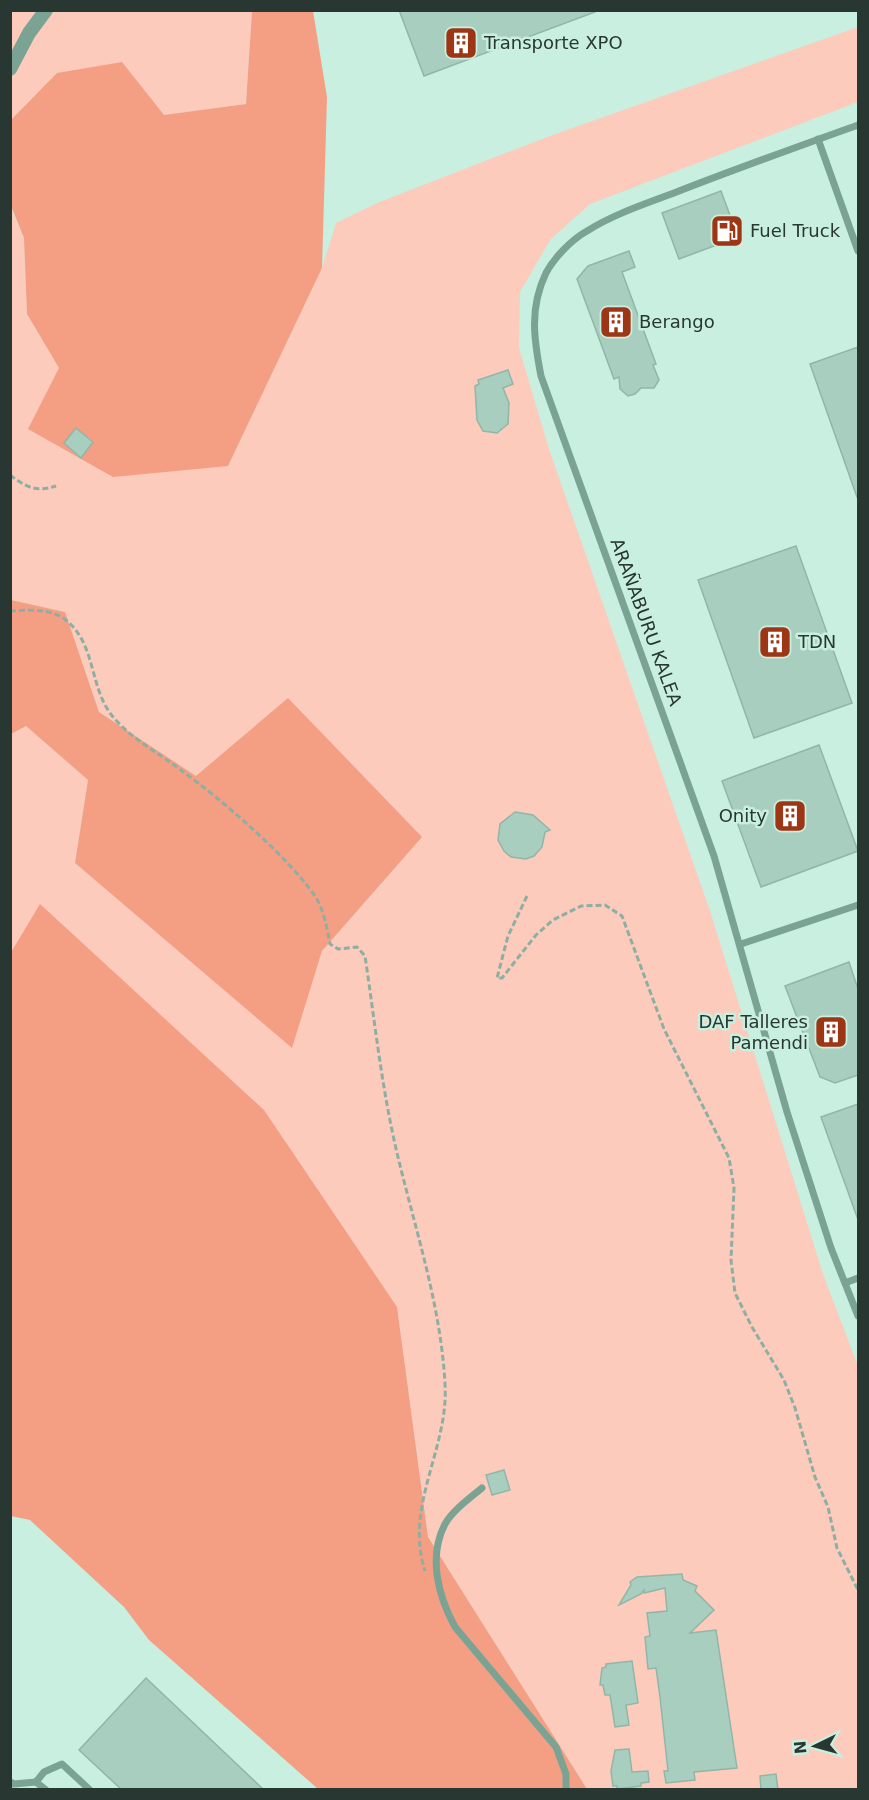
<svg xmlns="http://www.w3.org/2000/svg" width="869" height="1800" viewBox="0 0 869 1800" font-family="'DejaVu Sans',sans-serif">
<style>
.green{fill:#fccbbc}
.forest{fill:#f49e84}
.building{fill:#a8cebf;stroke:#91b6a8;stroke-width:1.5}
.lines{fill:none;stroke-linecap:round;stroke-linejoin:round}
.path{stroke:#8faea2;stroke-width:3;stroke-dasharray:6 3;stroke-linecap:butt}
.service{stroke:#7ba394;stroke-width:7}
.minor{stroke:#7ba394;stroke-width:14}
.labels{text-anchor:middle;stroke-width:5;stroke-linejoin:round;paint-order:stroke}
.poi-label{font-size:18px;fill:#283731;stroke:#c8efe0;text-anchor:start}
.street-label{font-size:18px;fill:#283731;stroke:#c8efe0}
</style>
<rect width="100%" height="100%" fill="#c8efe0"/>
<g class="green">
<polygon points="11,11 252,11 246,104 164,115 57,73 11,121"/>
<polygon points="858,27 858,102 590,204 550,240 520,292 519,348 549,449 710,911 823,1274 858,1366 858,1789 587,1789 428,1537 397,1307 40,905 11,954 11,734 26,726 88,780 75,863 292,1047 322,951 422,837 196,776 99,712 65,612 11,600 10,206 24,238 27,314 59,368 228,466 322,268 336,223 377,203 547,137"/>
</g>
<g class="forest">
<polygon points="252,11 313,11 327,97 322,268 228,466 113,477 28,429 59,368 27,314 24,238 11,206 10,121 57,73 122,62 164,115 246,104"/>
<polygon points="11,600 65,612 99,712 196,776 288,698 422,837 322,951 292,1048 75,863 88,780 26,726 11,734"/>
<polygon points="40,904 264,1110 397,1307 428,1537 587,1789 318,1789 149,1640 124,1607 30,1520 11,1516 10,954"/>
</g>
<g class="building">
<polygon points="399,10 595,10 595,12 424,76"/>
<polygon points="721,191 738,237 679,259 662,213"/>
<polygon points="629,251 635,267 622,272 656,364 653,365 659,380 654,388 641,388 635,394 628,396 620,389 619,377 614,379 577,279 588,266"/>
<polygon points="858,347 858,497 857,497 810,364"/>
<polygon points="508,370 513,384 503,388 509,403 508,424 497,433 483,431 477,420 475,386 479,384 478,380"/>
<polygon points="76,428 93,442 81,458 64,443"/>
<polygon points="796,546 852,703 754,738 698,580"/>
<polygon points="819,745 858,851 761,887 722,781"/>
<polygon points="515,812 533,815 550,830 545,832 542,847 534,856 526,859 511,857 504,851 498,840 500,824"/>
<polygon points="849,962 858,989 858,1075 835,1083 820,1077 785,986"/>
<polygon points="858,1104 858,1216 857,1217 821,1117"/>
<polygon points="504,1470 510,1490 492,1495 486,1475"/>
<polygon points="682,1574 683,1580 697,1586 695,1591 714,1610 690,1633 716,1630 737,1768 694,1772 695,1780 666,1783 664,1771 668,1771 660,1697 656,1668 648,1669 645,1637 650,1636 647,1613 667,1611 665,1588 644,1593 644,1590 641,1594 619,1605 631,1585 630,1582 637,1577"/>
<polygon points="632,1661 638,1703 626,1705 629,1725 615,1727 610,1695 605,1695 603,1685 600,1685 602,1668 606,1667 606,1664"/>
<polygon points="146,1678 264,1790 122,1790 79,1750"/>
<polygon points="629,1749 632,1772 648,1771 649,1782 641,1783 641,1786 617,1789 617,1786 613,1786 611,1771 615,1750"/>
<polygon points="776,1774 778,1790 761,1790 760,1776"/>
</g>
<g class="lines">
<g class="path">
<path d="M10,475c17,13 26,17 46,11"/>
<path d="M10,611c20,-1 42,-3 57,10 30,25 22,69 47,97 19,22 45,35 68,53 38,27 107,87 133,125 9,14 12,32 15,48l8,5 19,-2 8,9c10,67 17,135 33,201 18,75 43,150 47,227 4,65 -41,121 -20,187"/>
<polyline points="527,896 508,936 497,978 502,978 536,935 553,920 581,906 605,905 622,916 664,1029 729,1158 734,1188 731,1260 735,1293 752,1327 784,1380 795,1408 815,1477 828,1507 837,1548 858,1590"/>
</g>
<g class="service">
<path d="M858,125c-61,22 -123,44 -184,68 -29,11 -60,21 -87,38 -16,9 -33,27 -41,42 -17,35 -12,67 -5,103l173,480 73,256 44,136 27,68"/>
<polyline points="818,139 858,251"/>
<polyline points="741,944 858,905"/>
<polyline points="845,1283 858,1278"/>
<path d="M482,1488c-12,10 -29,22 -37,36 -17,33 -7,72 10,103l101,120 10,27v16"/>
<polyline points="10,1782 14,1784 36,1782 46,1790"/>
<polyline points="36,1782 44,1772 62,1764 90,1790"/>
</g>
<polyline class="minor" points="10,69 29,33 46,10"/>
</g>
<defs>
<g id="building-square" transform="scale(1.725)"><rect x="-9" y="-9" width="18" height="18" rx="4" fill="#9d3615" stroke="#c8efe0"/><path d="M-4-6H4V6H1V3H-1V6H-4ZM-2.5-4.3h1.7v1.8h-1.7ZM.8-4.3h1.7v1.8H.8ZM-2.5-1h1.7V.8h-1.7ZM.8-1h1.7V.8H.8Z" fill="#fff"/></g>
<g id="fuel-square" transform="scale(1.725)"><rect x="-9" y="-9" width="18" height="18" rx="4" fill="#9d3615" stroke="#c8efe0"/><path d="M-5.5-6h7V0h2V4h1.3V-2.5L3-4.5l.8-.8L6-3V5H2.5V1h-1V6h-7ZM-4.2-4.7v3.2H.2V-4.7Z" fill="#fff"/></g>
</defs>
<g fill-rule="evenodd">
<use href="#building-square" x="461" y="43"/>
<use href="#fuel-square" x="727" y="231"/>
<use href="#building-square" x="616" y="322"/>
<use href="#building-square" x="775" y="642"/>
<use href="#building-square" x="790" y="816"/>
<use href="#building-square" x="831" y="1032"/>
</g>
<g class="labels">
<g class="poi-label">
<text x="484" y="49">Transporte XPO</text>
<text x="750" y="237">Fuel Truck</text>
<text x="639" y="328">Berango</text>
<text x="798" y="648">TDN</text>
<text x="767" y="822" text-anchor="end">Onity</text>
<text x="808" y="1028" text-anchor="end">DAF Talleres<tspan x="808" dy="21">Pamendi</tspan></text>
</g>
<g class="street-label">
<text transform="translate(646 622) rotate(70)" y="6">ARAÑABURU KALEA</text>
</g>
</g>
<rect width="869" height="1800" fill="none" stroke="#283731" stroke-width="24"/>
<g transform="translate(815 1746) rotate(265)" stroke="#c8efe0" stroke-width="4.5" paint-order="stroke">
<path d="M0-4.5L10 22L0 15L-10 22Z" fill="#283731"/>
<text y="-9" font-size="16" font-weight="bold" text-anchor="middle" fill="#283731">N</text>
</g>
</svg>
